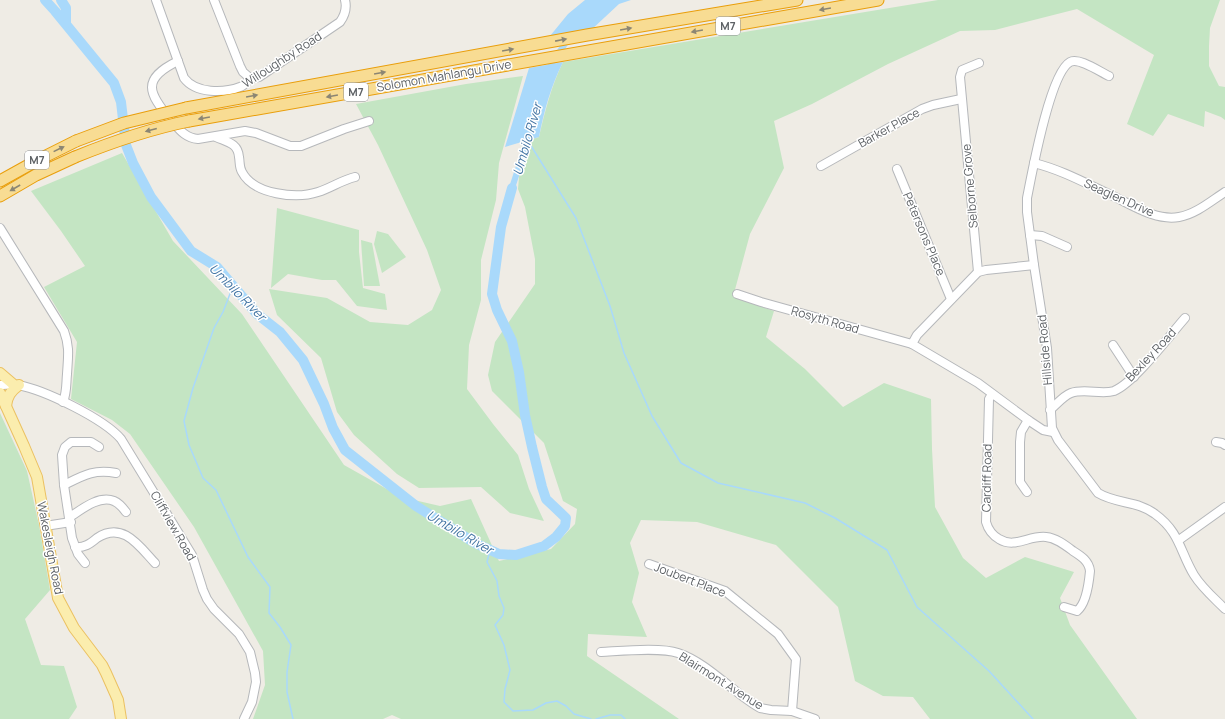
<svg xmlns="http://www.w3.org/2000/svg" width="1225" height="719" viewBox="0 0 1225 719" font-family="Manrope,sans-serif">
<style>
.green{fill:#c4e5c3}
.water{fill:#a9d9fb}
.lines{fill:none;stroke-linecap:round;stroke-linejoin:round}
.stream{stroke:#a9d9fb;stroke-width:1.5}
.canal{stroke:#a9d9fb;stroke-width:6}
.river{stroke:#a9d9fb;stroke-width:10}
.minor-casing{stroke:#b6b8bb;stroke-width:10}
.major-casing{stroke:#ebc162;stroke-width:12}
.highway-casing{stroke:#e99e0b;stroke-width:13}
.minor{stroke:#fff;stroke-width:8}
.major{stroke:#fbedae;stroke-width:10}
.highway{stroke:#f8dc93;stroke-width:11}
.highway-bridge-casing{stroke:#e99e0b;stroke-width:13;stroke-linecap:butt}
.highway-bridge{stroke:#f8dc93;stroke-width:11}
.oneway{fill:#8c8673}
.labels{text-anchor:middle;stroke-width:3;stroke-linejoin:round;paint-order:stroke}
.shield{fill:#fff;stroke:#8e9093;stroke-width:1}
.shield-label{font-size:11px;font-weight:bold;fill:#5d6165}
.street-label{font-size:12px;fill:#5d6165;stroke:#fff}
.water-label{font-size:13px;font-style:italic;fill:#4375a4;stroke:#fff}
</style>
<rect width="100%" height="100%" fill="#efece5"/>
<g class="green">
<path d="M938,0h282l-10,28 -1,18v20l10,20 6,1v33l-4,-3 -16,-6 -1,16 -36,-13 -15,22 -26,-12 27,-69 -77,-46 -82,21 -35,1 -72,33 -76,40 -38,17 10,47 -34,66 -17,63 41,14 -8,26 39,32 38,38 41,-24 47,16 1,50 3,58 28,51 23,20 39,-21 49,15 -14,26 10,27 67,94h-207l-17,-22 -30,-1 -28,-15 -17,-74 -62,-62 -79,-23 -56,-2 -11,23 9,30 -7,29 15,35 -59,-3 -1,22 92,63h-278l-9,-4 -9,4h-130l12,-34 -2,-34 -69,-124 -64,-93 -18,-14 -41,-21 6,-57 -33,-55 41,-21 -24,-35 -30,-40 91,-38 51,88 69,73 102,151 57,32 39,9 31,-7 28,62 52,-12 24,-25 2,-15 -14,-8 -19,-58 -52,-52 -4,-16 7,-33 40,-58v-25l-10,-52 -7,-18 4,-47 17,-5c6,-26 12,-50 24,-75z"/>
<polygon points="523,76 499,163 496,200 481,260 481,300 469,345 467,389 493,424 518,455 529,489 544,521 510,513 481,487 419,488 397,474 354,435 337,412 321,358 277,315 269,289 327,298 370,322 408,325 432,310 441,290 427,250 378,145 356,104 466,84"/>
<polygon points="277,208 359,230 359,252 363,288 385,294 387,310 357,306 336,280 322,280 288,274 271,288"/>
<polygon points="377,231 388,234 406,257 382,273 374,244"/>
<polygon points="361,240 372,243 380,286 364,286"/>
<polygon points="0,413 27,471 39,525 50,590 25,619 41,665 64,666 77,707 69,719 0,719"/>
</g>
<g class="water">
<polygon points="585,0 631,0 619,4 590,31 550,36 568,14"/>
<path d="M563,62c-12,24 -19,49 -24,75l-34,10 24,-79z"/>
</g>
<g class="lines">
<g class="stream">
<polyline points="528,141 576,218 610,306 624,353 652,416 681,463 718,483 805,503 835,518 887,550 917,607 989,671 1033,719"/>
<polyline points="233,286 223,312 214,328 193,388 184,421 189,445 203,478 216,490 248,557 270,587 269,613 280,627 291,645 287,672 287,692 293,719"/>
<polyline points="490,550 487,562 497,581 499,596 504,608 503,615 495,625 504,645 510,670 505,689 504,702 513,711 533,710 546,703 557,701 566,706 574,714 591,719"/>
<polyline points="596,719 610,715 621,715 625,719"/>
</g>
<g class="canal">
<polyline points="547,71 568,39"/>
<polyline points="512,188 530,132"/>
</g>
<g class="river">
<polyline points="45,0 55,11 114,83 121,102 126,145 133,163 151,197 191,251 217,267 257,314 280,332 303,360 324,404 333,428 345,450 416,506 475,543 499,554 516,555 544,546 556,537 565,526 566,518 546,499 542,487 532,447 525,415 519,372 512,341 497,310 492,294 501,227 512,188"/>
<polyline points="61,0 66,8 66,23"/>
</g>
<g class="minor-casing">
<g id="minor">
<path d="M156,0l28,78c12,16 40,15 56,9 5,-1 6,-6 10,-8 2,-1 6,-1 9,-2l81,-55c5,-7 7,-14 5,-22"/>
<polyline points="214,0 240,66 243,72 250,78"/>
<path d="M178,61c-37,18 -30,32 -7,59 8,9 14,18 27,19l47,-8 11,2 34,13h11l43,-17 25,-8"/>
<path d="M1109,76c-9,-4 -30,-19 -39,-14 -20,11 -38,111 -43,136v14l7,53 13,83 5,80 6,12 40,53c18,11 41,8 57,21 25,18 25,38 39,61 8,13 20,23 31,34"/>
<path d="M216,137c11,5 22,6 23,20 1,5 0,10 3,15 12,23 55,27 76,20 13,-4 24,-12 37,-15"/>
<path d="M1034,163c28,7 53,21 79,33 21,10 43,25 66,21 17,-3 32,-16 46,-25"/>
<polyline points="821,166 922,109 933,105 961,99"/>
<polyline points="897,169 951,299"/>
<path d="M0,228l64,103c6,16 4,26 3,43 -1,10 0,18 -4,28"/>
<polyline points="1030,235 1042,236 1067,247"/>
<polyline points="1034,265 986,270 978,272 917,335 912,344 978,383 1028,420 1043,430 1053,432"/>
<polyline points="978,272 960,77 962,70 979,63"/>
<polyline points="737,294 761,302 912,344"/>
<polyline points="1113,345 1134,377"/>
<path d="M0,385c6,0 12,-1 18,0 27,5 86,34 103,54l71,116 11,35 4,9 7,10 25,25 11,18 5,21 1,9 -4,20 -8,17"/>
<path d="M992,394l-3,5 -3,123c2,7 6,13 13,17 16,10 30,-4 47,-2 10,1 19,8 27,14 8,5 16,10 17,20 -1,11 -4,33 -13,40l-13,-4"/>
<path d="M1050,410c6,-5 13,-14 21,-17 14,-5 30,2 43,-2 20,-8 56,-56 71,-73"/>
<polyline points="1216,442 1222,443 1225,445"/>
<path d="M64,485c20,-10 30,-16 52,-12"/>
<polyline points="1027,492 1020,482 1020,442 1021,432 1028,420"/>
<path d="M70,517c12,-8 29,-22 44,-16 5,2 9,7 12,11"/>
<polyline points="45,526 71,522"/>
<polyline points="1179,540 1225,507"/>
<path d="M75,547c9,1 15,-3 22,-9 26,-17 42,8 58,25"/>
<polyline points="85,563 78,554 72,538 64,485 62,455 65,447 71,442 91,442 99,447"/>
<polyline points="649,564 725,591 778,634 796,659 792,711"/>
<path d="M601,652c20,-1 60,-5 77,1 30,10 55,40 82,55l11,2 21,1 23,8"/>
</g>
</g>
<g class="major-casing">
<g id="major">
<polyline points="0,373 14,385"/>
<polyline points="0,393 24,446 37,477 58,598 74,628 102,665 106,673 118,700 121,719"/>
<path d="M6,406c1,-10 5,-15 13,-21"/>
</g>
</g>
<g class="highway-casing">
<g id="highway">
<polyline points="186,108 587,35 797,0"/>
<polyline points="189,121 878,0"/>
<polyline points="0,181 36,161 76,141"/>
<polyline points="0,196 36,175 75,157"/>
</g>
</g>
<use href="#minor" class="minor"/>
<use href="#major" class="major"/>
<use href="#highway" class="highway"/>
<g class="highway-bridge-casing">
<g id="highway-bridge">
<polyline points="76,141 124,123 186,108"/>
<path d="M75,157c37,-15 74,-28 114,-36"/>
</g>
</g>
<use href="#highway-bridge" class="highway-bridge"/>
</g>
<defs><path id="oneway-solid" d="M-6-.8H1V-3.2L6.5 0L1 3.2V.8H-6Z"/></defs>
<g class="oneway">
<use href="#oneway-solid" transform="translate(825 9) rotate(170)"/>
<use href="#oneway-solid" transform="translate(626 29) rotate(-10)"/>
<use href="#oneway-solid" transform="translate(697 31) rotate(170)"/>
<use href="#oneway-solid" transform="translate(561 40) rotate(-11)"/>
<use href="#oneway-solid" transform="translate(508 50) rotate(-10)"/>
<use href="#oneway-solid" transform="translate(380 73) rotate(-10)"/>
<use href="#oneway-solid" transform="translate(252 96) rotate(-10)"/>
<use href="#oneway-solid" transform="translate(332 96) rotate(170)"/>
<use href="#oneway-solid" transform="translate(204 118) rotate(170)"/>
<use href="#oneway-solid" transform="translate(151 130) rotate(165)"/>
<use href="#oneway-solid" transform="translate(59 149) rotate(-26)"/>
<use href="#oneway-solid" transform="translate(15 188) rotate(150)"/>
</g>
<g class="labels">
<g class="shield">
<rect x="716" y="17" width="24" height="18" rx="3"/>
<rect x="344" y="83" width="24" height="18" rx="3"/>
<rect x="25" y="151" width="24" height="18" rx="3"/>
</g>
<g class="shield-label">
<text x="728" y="30">M7</text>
<text x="356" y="96">M7</text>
<text x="37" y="164">M7</text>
</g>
<g class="street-label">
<text transform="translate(282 60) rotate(-33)" y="4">Willoughby Road</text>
<text transform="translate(444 76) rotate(-10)" y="4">Solomon Mahlangu Drive</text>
<text transform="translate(889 128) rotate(-29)" y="4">Barker Place</text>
<text transform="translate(970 186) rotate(-95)" y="4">Selborne Grove</text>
<text transform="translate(1119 198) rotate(24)" y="4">Seaglen Drive</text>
<text transform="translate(924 234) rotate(67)" y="4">Petersons Place</text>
<text transform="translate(825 320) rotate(16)" y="4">Rosyth Road</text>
<text transform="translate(1045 350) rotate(-95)" y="4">Hillside Road</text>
<text transform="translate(1151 355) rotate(-47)" y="4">Bexley Road</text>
<text transform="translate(987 478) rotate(-89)" y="4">Cardiff Road</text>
<text transform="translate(173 526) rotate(60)" y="4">Cliffview Road</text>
<text transform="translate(50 548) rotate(79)" y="4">Wakesleigh Road</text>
<text transform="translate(690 580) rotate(21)" y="4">Joubert Place</text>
<text transform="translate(721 681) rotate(32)" y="4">Blairmont Avenue</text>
</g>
<g class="water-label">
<text transform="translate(527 139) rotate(-74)" y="5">Umbilo River</text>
<text transform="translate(238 292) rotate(45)" y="5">Umbilo River</text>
<text transform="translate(460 532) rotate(30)" y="5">Umbilo River</text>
</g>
</g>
</svg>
